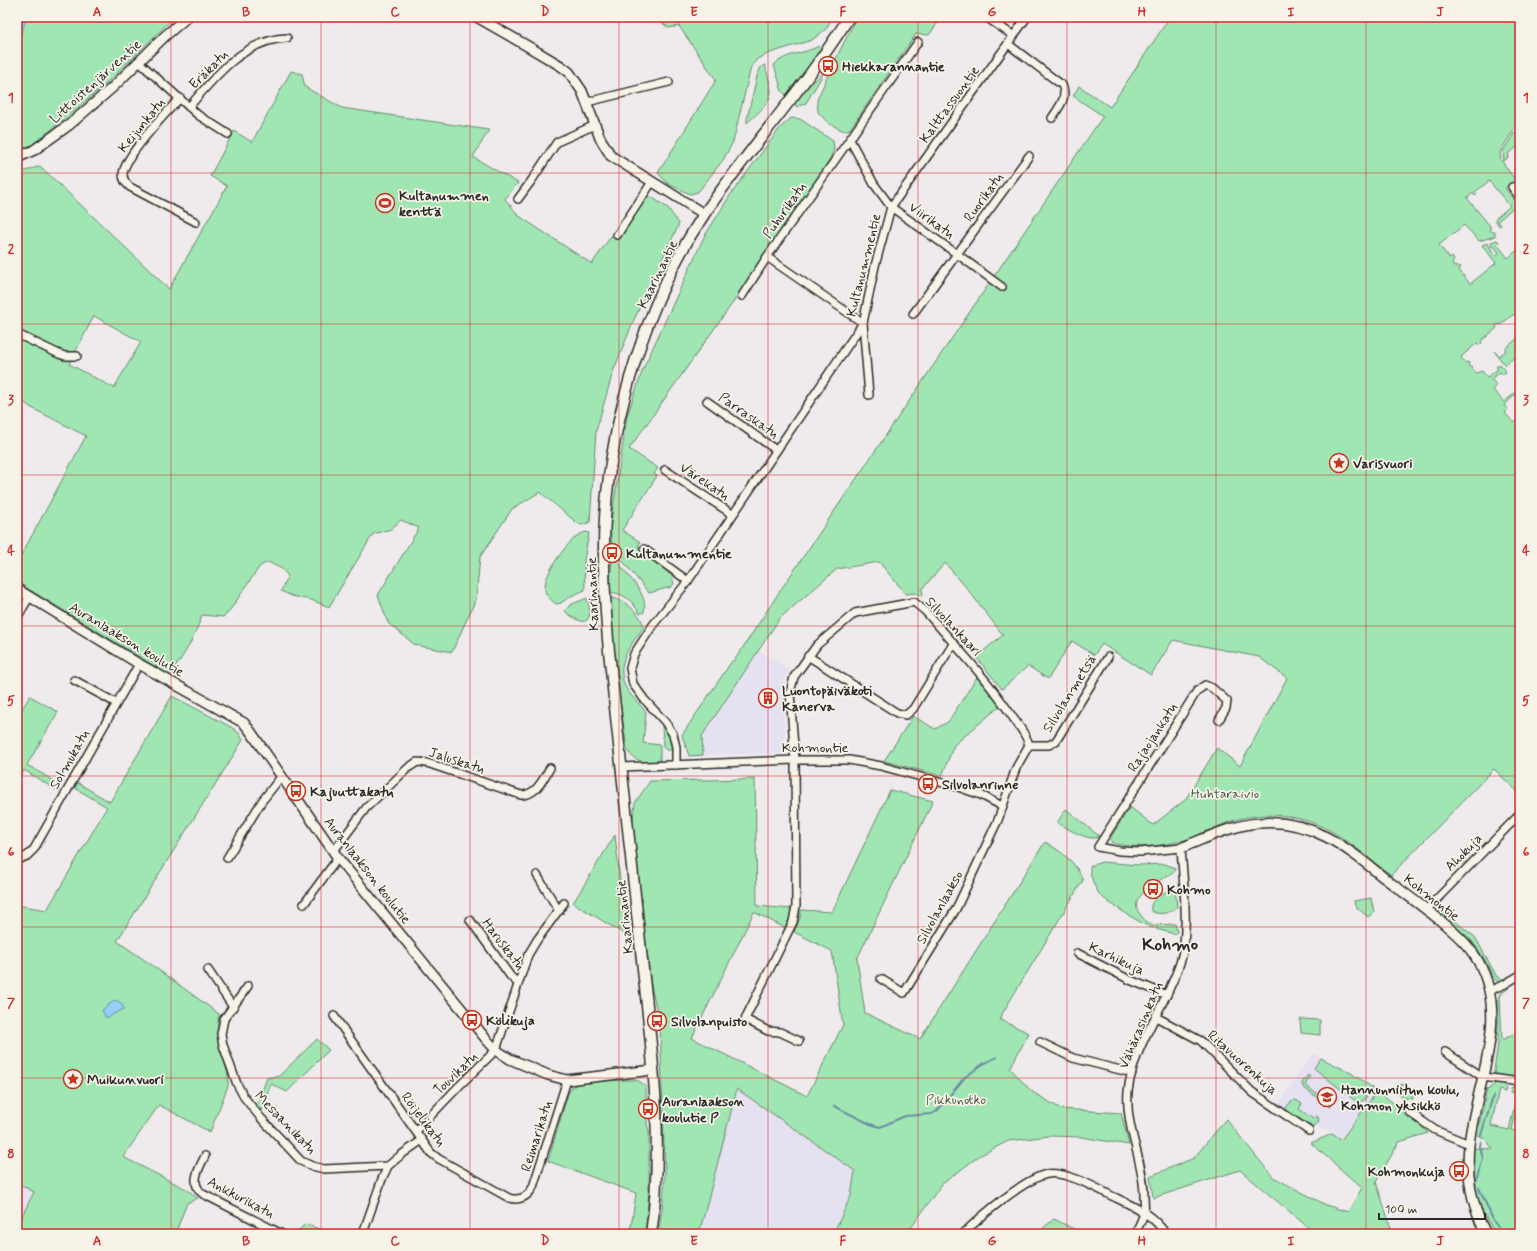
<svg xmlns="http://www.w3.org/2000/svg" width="1537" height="1251" viewBox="0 0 1537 1251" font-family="Mynerve,sans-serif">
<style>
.built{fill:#e5e1f1}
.green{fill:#a0e6b3;stroke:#66886f;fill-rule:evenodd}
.water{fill:#96d0f6;stroke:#6b8ea5}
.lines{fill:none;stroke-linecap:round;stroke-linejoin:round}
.stream{stroke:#6b8ea5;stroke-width:2}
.minor-casing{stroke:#2b2b2b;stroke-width:10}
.tertiary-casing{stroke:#2b2b2b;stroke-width:12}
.secondary-casing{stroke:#2b2b2b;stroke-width:13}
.minor{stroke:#f7f3e8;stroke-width:7}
.tertiary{stroke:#f7f3e8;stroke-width:9}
.secondary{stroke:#f7f3e8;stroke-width:10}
.grid{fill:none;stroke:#d62828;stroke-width:1;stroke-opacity:0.55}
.labels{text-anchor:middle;stroke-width:3.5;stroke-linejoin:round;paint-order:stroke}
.poi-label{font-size:14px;font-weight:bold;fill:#2b2b2b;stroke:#f7f3e8;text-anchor:start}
.street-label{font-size:14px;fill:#2b2b2b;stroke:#f7f3e8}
.park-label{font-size:14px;fill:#485a4d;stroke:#f7f3e8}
.district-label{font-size:18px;font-weight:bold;fill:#2b2b2b;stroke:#f7f3e8}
.neatline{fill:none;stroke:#d62828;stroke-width:1.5}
.grid-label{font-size:13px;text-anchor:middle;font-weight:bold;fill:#d62828}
</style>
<rect width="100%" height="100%" fill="#efebec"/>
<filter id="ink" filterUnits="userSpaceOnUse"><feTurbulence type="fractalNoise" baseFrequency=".025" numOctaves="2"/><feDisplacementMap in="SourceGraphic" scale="8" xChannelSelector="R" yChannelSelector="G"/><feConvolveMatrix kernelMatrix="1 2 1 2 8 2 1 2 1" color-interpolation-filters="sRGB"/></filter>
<g filter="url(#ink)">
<g class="built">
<polygon points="759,651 790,670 784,679 785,753 703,755 702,736"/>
<polygon points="1313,1053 1346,1070 1377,1091 1340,1140 1332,1134 1296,1115 1278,1104"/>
<polygon points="737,1089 855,1171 851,1196 833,1234 699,1234"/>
<polygon points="17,1183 34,1191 17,1226"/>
</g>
<g class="green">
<polygon points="17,17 174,17 108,82 66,118 32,145 17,151 17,136 22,132 17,129"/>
<polygon points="654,17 744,17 753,22 756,17 833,17 826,29 812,40 770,53 757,59 751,67 733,142 723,160 698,192 690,194 668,184 658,173 716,80 679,26 669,28"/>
<polygon points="857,17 942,17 929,35 916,34 850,129 844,131 828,123 818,112 817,100 831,68"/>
<path d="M1170,17h350v102l-20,33 1,8 14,20 -10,8 12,16 -19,17 3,4 -2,1 -4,-7 15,-13 -21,-25 -14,11 2,2 -2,2 -2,-3 -6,5 23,28v4l2,2h3v4l-16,5 -15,-16 -25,20 11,14 2,-2 2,3 -2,4 2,3 2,-1 1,2 3,-2 1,2 -2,2 11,14 26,-21 -14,-18 6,-2 4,8 5,4 2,-2 -5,-7 -2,1 -1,-5 6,-2 2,2 -2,2 11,14 12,-10v75l-1,-5 -5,-4 -14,11 -2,-1 -2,2 1,2 -16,13 1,2 -3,3 -2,-3 -16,14 4,6 3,-1 1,2 -1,1 2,2h1l5,6 6,-2 5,6 11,-8 -2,-2 4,-3 6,8 -3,3 -3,-3 -9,7 6,7 -4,4 11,12 16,-13v2l-16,14 4,5 -3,3 9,10 6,-4v375l-26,-25 -103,106c-26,-18 -48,-42 -78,-52 -24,-9 -50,-10 -75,-4 -15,4 -28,12 -42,17 -22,9 -62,15 -85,6v-5l19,-30 23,18 32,-25 32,-52 23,18 47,-88 -28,-21 -86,-17 -22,35 -49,-31 -8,11 -22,-14 -24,38 -20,-13 -26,23 -26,-32 27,-22 -38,-49 -20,-23 -23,26 1,7 -8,-3 -9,1 -27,-32 -42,7 -57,49 -78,118 1,19 -14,1 -7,-21 50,-74h2l48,-73 321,-472 -30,-20 6,-10 31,21z"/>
<path d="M819,46l3,4 -36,45 -4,-4 -8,-26c11,-12 31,-11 45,-19z"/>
<path d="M765,65c2,8 5,17 6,25 1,13 -16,25 -24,33v-4l10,-43 4,-9z"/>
<path d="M291,71l11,3 3,13 37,21 147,22 -16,27 45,26 -13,16 14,17 73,48 19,-28 8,4 29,-45 20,13 11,16 -46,98 -20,50 -17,59 -6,91 -8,3 -5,-2 -37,-31 -28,17 -32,48 -4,42 -24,53 -37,-7 -27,-22 -10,-28 41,-67 -18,-8 -10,9 -18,5 -44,73 -18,-7 -19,-4 -11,-5 7,-15 -6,-7 -14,-7 -8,4 -32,47 -5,4 -21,-2c-8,24 -17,40 -33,60l-152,-93v-19l69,-127 -56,-29 -13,-10v-223l23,-8 129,123 58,-103 -17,-10 24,-45 18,11zM94,316l47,26 -27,46 -45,-24z"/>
<polygon points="823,73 822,76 806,103 797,107 794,104 805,90"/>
<polygon points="791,118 800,119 833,141 834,149 830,159 761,263 629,449 658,468 654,474 657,476 622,530 640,542 638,547 672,576 674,584 671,587 649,593 621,559 612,545 610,528 627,416 643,369 704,237 731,194 780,128"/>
<polygon points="1514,133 1520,135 1519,137 1520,138 1520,145 1508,154 1509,157 1504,161 1503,151"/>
<polygon points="1520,336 1520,353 1505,365 1494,351 1499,356 1506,351 1505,349"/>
<path d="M586,532l3,1 -5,27 1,30 -14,6 -10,7 -5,1c-5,-4 -11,-9 -11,-15 -2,-14 21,-45 32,-53 3,-2 6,-3 9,-4z"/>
<path d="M614,557l3,1c7,18 32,33 27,54l-4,2c-8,-14 -15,-20 -31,-22l3,-34z"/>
<path d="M587,598c1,5 4,14 2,19 -4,11 -20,-2 -24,-6l5,-6z"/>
<path d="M609,598c14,0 32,15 35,29 -13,18 -29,35 -19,59 4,9 15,18 21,26l-3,31 17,2v18c-14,-1 -25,0 -33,-13l-9,-64z"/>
<polygon points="977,677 1000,706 954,745 942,776 884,761 913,716 935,729 948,722"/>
<polygon points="30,696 58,712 27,765 61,785 58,791 24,770 17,784 17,717"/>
<path d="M172,696l59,31 8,6 4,7 -126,201 32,22 70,51c-3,16 -1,28 4,44 3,10 6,17 5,28l-18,46 -51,-27 -36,52 63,32 12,9 -11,5 -10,26 10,5h-170v-8l17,-34 -17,-9v-278l30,5 60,-103 -32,-19 3,-5 32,19z"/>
<path d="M662,725c6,8 8,15 10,25h-6l-3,-3z"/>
<path d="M755,779l2,127 35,3 -1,6 -6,13 -31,-16 -62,126 115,58 36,-71 -11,-74 -38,-19 6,-14 1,-8 31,2 58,-122 43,11 -76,158 8,54 55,26 125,-197c17,10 30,19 38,38l-84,139 30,14 -19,35 21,23 30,18 60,4 8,32 -48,-8 -31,-1 -42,5 -29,15 -38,29 -30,43 9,6h-87l18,-38 4,-25 -118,-82 -38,145h-41l4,-24 3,-34 -5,-152 -9,-38 -19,-159 3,-24 15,-22z"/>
<path d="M1066,809l33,27c-7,8 -34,-9 -42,-13z"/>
<polygon points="615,835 626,935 573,903"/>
<path d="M1102,862l37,3 26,-1 10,4 -1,4c-12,7 -49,25 -34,42 4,6 7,9 15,11l-2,3c-9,-2 -46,-26 -53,-33 -5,-7 -11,-20 -10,-29z"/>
<path d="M1175,887l2,20c-6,6 -18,9 -26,4 -3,-13 16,-19 24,-24z"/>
<polygon points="1441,897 1444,899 1440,903 1441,910 1475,937 1497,977 1503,979 1509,976 1510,978 1500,983 1493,978 1485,960 1471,940 1440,913 1437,902"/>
<polygon points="1371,898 1374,912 1368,917 1355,906 1354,901"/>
<polygon points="1175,924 1177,932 1175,934 1156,929 1157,925"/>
<polygon points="1507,986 1509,988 1502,993 1500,997 1502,1040 1520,1031 1520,1080 1495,1075 1494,1070 1498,1044 1498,999 1502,992 1501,990"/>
<polygon points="1300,1019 1320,1020 1320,1035 1301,1033"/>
<polygon points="317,1039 329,1050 287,1092 271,1084 261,1111 256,1106 267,1078 279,1076"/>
<polygon points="1321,1058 1351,1073 1373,1088 1364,1100 1358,1103 1314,1068"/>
<polygon points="1308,1075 1310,1077 1305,1085 1332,1105 1330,1107 1303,1087 1302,1083"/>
<polygon points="625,1080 637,1080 646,1086 647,1123 649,1132 649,1191 645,1234 630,1234 636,1193 548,1161 568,1094 572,1087 582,1082"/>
<polygon points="1494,1082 1504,1083 1506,1087 1505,1092 1499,1090 1491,1126 1509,1130 1517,1094 1510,1093 1511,1089 1514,1086 1520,1086 1520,1093 1512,1130 1520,1132 1520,1234 1495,1234 1479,1204 1475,1189 1473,1148 1493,1149 1485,1139 1477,1134 1487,1090 1495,1084"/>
<polygon points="1405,1084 1407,1090 1412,1092 1413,1099 1404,1098 1396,1091 1399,1085"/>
<polygon points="1377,1091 1406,1112 1428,1133 1399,1142 1376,1182 1393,1234 1316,1234 1240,1170 1153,1198 1150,1176 1194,1158 1226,1119 1273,1177 1326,1205 1348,1212 1362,1188 1311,1143 1332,1134 1341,1140"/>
<path d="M1296,1100l6,4 -3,5 14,10 3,-3 2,1 1,4 -5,6 -28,-15c-1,-6 5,-11 10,-12z"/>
<polygon points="1054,1219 1080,1232 1082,1234 1036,1234"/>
<polygon points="305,1224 334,1234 295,1234"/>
</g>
<g class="water">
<polygon points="17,17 27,17 18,42 18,64 17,66"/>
<polygon points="115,1000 121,1003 124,1009 106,1018 102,1010"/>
</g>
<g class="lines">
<g class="stream">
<polyline points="834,1106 870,1124 880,1127 905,1116 932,1114 937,1111 965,1077 983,1064 997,1057"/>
<polyline points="1481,1135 1493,1096"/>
<polyline points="1476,1180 1483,1159 1480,1146 1481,1141"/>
<polyline points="1479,1188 1494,1222 1498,1227"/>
</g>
<g class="minor-casing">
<g id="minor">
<polyline points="986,17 1014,36"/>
<path d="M1008,44l54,41c6,13 -3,22 -10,33"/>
<polyline points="139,62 198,115 228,134"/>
<path d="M180,98c-14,15 -55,57 -57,76 0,5 2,9 7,13l66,35"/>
<polyline points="587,102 669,82"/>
<path d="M189,107c25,-30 56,-68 98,-69"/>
<polyline points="850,140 874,184 891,207 957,254 913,314"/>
<polyline points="1512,187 1520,198"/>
<polyline points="518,199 532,180 557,142 595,125"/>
<polyline points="617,235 652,182"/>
<polyline points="767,257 863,323 869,395"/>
<polyline points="1002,287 957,254 1029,156"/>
<polyline points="742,296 767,257 918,42"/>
<polyline points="17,334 59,354 65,356 77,356"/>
<polyline points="707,401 776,450"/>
<polyline points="665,470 732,514"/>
<polyline points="644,549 688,581"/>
<polyline points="17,618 30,596"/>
<polyline points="808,656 897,713 906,715 913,709 953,644"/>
<polyline points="74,680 116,703"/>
<polyline points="1029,745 1049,745 1056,741 1108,657"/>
<polyline points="676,765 676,747 673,734 665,722 644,699 633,684 630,668 634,654 653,625 688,581 863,323 875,266 891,207 1027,17"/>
<polyline points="621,767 795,760 849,760 881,766 961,788 981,795 1002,806"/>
<path d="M333,852l33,-44 42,-40 9,-6 10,1 94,32c16,0 22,-16 29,-27"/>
<polyline points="227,858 262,801 281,777"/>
<polyline points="17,860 27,856 34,849 139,664"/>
<polyline points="537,875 559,911"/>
<polyline points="304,904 338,858"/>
<polyline points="1426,910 1520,814"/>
<polyline points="470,920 511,977 518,983"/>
<polyline points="1077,953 1130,980 1167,995"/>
<polyline points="208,970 233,1007"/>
<polyline points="248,986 224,1019 221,1034 223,1045 237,1084 244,1097 260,1117 301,1161 312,1166 324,1169 388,1166 401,1155 422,1140"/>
<polyline points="1489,991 1505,984 1520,975"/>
<path d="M334,1016l97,137 8,6 70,39c10,3 19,-1 24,-11l34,-107"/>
<polyline points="1156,1017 1201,1041 1252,1092 1309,1131"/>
<path d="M799,1041l-19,-9 -12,-1 -23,-12 48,-97 3,-16 -1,-146 -5,-67 4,-16 23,-32 38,-32 59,-11 11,9c31,35 63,69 89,108 6,8 13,17 15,26l-13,23 -18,52 -42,89 -52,84 -23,-14"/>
<polyline points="1040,1042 1073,1058 1132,1073"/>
<polyline points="1445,1052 1483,1077 1520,1082"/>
<polyline points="1409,1112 1435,1130 1469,1144"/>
<polyline points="416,1131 459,1086 496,1050 528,955 537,940 564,903"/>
<path d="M205,1156c-6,13 -16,27 -2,38l79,40"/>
<polyline points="363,1233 382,1179 388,1166"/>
<path d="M963,1234c17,-17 61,-55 84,-60 17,-4 50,14 65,22 23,11 39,17 54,38"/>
<path d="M1135,1234c3,-7 8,-15 9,-22 1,-5 0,-11 0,-16 0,-35 -19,-68 -16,-104 5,-47 38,-86 52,-129 10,-29 3,-84 1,-115l-41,4 -20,-1 -22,-4 99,-156 8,-6 7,3 15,13 -1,7 -7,12"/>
</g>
</g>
<g class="tertiary-casing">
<g id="tertiary">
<polyline points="477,17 529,47 561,66 569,72 582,91 600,138 611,156 704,214"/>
<polyline points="17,158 34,150 69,125 113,87 165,36 187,17"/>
<polyline points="17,589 139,664 244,723 251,732 338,858 486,1039 496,1050 510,1059 548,1075 567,1080 653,1070"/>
<path d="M1181,848c25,-10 51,-23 78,-25 51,-5 87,24 124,54 20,15 39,29 58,44 14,12 28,24 37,40 33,58 -3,124 -9,184 -3,30 3,62 17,89"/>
</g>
</g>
<g class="secondary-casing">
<path id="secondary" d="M651,1234c14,-93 0,-190 -10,-283 -10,-100 -21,-200 -32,-300 -4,-44 -7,-89 -4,-133 6,-102 43,-221 100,-305 46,-67 101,-127 144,-196"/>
</g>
<use href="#minor" class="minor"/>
<use href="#tertiary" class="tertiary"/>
<use href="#secondary" class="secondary"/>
</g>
</g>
<path class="grid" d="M171,17v1217M321,17v1217M470,17v1217M619,17v1217M768,17v1217M918,17v1217M1067,17v1217M1216,17v1217M1366,17v1217M17,173h1503M17,324h1503M17,475h1503M17,626h1503M17,776h1503M17,927h1503M17,1078h1503"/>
<defs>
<g id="bus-ring" transform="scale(1)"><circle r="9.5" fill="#f7f3e8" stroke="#c8321e" stroke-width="1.5"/><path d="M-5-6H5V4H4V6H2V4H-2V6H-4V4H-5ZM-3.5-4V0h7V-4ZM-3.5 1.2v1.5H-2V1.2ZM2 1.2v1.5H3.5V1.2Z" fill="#c8321e"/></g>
<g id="stadium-ring" transform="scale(1)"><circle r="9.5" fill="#f7f3e8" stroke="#c8321e" stroke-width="1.5"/><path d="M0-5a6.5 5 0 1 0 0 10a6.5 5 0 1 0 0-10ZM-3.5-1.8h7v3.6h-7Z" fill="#c8321e"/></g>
<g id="sight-ring" transform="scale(1)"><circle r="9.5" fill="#f7f3e8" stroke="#c8321e" stroke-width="1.5"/><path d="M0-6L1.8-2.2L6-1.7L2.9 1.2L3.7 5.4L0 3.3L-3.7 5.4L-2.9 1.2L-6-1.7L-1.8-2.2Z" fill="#c8321e"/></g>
<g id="building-ring" transform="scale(1)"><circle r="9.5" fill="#f7f3e8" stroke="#c8321e" stroke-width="1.5"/><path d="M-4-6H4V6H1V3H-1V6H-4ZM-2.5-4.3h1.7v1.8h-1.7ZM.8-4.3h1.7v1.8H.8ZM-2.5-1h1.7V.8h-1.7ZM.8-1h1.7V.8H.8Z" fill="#c8321e"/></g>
<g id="school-ring" transform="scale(1)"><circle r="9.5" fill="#f7f3e8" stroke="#c8321e" stroke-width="1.5"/><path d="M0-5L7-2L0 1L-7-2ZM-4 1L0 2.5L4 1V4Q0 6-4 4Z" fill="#c8321e"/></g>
</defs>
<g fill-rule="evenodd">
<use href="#bus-ring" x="828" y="66"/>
<use href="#stadium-ring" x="385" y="203"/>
<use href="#sight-ring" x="1339" y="463"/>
<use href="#bus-ring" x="612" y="553"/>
<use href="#building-ring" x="768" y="698"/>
<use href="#bus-ring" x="928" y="784"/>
<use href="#bus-ring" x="296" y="791"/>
<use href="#bus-ring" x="1153" y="889"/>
<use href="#bus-ring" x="472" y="1020"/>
<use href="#bus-ring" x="657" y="1021"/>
<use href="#sight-ring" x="73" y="1079"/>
<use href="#school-ring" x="1327" y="1097"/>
<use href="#bus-ring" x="648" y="1109"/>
<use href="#bus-ring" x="1459" y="1171"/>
</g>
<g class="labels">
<g class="poi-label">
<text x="842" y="71">Hiekkarannantie</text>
<text x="399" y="200">Kultanummen<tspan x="399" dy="16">kenttä</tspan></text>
<text x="1353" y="468">Varisvuori</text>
<text x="626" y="558">Kultanummentie</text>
<text x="782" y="695">Luontopäiväkoti<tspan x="782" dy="16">Kanerva</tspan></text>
<text x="942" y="789">Silvolanrinne</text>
<text x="310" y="796">Kajuuttakatu</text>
<text x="1167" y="894">Kohmo</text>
<text x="486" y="1025">Kölikuja</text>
<text x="671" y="1026">Silvolanpuisto</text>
<text x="87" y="1084">Muikunvuori</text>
<text x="1341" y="1094">Hannunniitun koulu,<tspan x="1341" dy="16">Kohmon yksikkö</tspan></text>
<text x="662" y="1106">Auranlaakson<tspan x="662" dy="16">koulutie P</tspan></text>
<text x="1445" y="1176" text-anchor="end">Kohmonkuja</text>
</g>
<g class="street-label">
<text transform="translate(208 69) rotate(-45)" y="5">Eräkatu</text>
<text transform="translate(95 81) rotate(-42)" y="5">Littoistenjärventie</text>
<text transform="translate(949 104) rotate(-54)" y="5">Kalttassuontie</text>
<text transform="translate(141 125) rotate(-51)" y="5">Keijunkatu</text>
<text transform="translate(983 197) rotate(-54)" y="5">Ruorikatu</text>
<text transform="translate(784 210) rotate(-55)" y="5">Puhurikatu</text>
<text transform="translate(932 220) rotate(36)" y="5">Viirikatu</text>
<text transform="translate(863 265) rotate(-76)" y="5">Kultanummentie</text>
<text transform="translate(657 274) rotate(-64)" y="5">Kaarinantie</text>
<text transform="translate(749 415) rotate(35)" y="5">Parraskatu</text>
<text transform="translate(705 481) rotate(34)" y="5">Värekatu</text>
<text transform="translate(592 594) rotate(-92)" y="5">Kaarinantie</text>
<text transform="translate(954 626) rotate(47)" y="5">Silvolankaari</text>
<text transform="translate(127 639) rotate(31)" y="5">Auranlaakson koulutie</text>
<text transform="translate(1069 693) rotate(-58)" y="5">Silvolanmetsä</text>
<text transform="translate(1152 737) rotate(-57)" y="5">Rajaojankatu</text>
<text x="815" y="752">Kohmontie</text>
<text transform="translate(69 759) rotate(-60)" y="5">Solmukatu</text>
<text transform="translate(457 760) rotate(18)" y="5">Jaluskatu</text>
<text transform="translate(1463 852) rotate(-45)" y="5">Ahokuja</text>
<text transform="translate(368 870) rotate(52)" y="5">Auranlaakson koulutie</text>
<text transform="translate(1432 897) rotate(38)" y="5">Kohmontie</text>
<text transform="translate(939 907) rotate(-61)" y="5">Silvolanlaakso</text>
<text transform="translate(624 917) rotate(-96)" y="5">Kaarinantie</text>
<text transform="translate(504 944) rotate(53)" y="5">Haruskatu</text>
<text transform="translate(1117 958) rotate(25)" y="5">Karhikuja</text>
<text transform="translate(1140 1025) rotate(-67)" y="5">Vähärasinkatu</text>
<text transform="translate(1243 1062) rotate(42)" y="5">Ritavuorenkuja</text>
<text transform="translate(455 1073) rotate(-44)" y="5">Touvikatu</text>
<text transform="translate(424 1119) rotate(53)" y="5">Röijelikatu</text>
<text transform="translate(286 1122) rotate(46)" y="5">Mesaanikatu</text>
<text transform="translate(536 1136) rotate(-72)" y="5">Reimarikatu</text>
<text transform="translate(241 1197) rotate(28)" y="5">Ankkurikatu</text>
</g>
<g class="park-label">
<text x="1225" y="798">Huhtaraivio</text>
<text x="956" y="1104">Pikkunotko</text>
</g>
<g class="district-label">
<text x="1170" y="950">Kohmo</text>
</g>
</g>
<rect width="1537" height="1251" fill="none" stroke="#f7f3e8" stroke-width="44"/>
<path d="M1379 1213v6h106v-6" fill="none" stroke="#2b2b2b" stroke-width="2"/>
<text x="1385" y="1213" font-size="12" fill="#2b2b2b" stroke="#f7f3e8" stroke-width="3" paint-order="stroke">100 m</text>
<rect x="22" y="22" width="1493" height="1207" class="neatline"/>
<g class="grid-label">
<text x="97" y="16">A</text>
<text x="246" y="16">B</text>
<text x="395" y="16">C</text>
<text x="545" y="16">D</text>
<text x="694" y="16">E</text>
<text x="843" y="16">F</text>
<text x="992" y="16">G</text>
<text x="1142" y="16">H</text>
<text x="1291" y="16">I</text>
<text x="1440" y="16">J</text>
<text x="11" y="102">1</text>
<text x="1526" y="102">1</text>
<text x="11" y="253">2</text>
<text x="1526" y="253">2</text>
<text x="11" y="404">3</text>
<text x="1526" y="404">3</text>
<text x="11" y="555">4</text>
<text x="1526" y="555">4</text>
<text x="11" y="705">5</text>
<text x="1526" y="705">5</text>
<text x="11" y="856">6</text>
<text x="1526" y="856">6</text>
<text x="11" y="1007">7</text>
<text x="1526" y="1007">7</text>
<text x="11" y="1158">8</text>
<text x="1526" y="1158">8</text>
<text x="97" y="1245">A</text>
<text x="246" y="1245">B</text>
<text x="395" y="1245">C</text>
<text x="545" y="1245">D</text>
<text x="694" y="1245">E</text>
<text x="843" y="1245">F</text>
<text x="992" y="1245">G</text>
<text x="1142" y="1245">H</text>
<text x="1291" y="1245">I</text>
<text x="1440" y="1245">J</text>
</g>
</svg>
